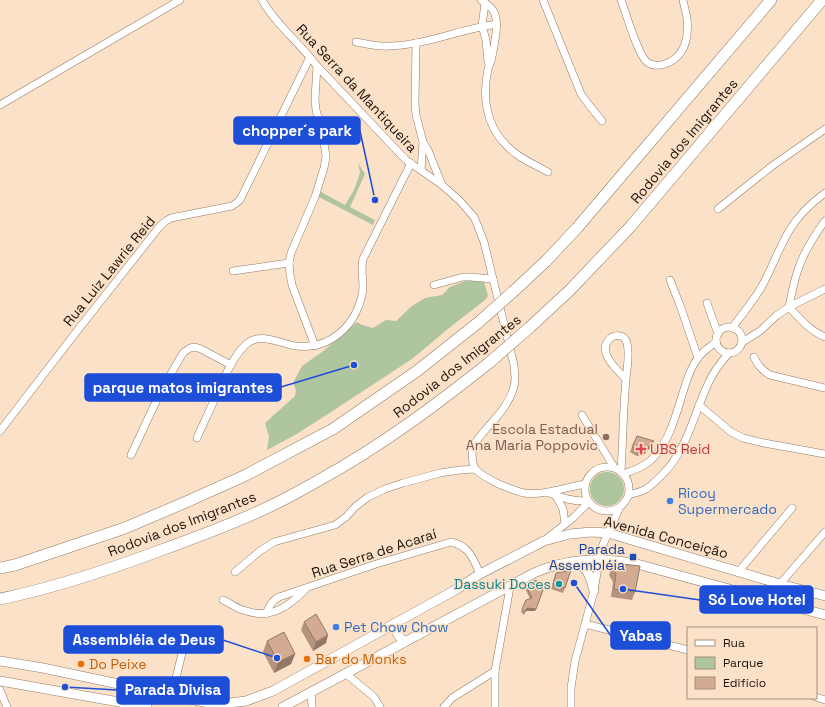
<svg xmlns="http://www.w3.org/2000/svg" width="825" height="707" viewBox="0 0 825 707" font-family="'Space Grotesk',sans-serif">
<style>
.green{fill:#aec5a0}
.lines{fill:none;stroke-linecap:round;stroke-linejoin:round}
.minor-casing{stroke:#927b65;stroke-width:8}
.major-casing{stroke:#927b65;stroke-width:10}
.highway-casing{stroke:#927b65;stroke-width:12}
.minor{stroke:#fff;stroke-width:7}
.major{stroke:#fff;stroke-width:9}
.highway{stroke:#fff;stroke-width:11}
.highway-bridge-casing{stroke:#927b65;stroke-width:12;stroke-linecap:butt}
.highway-bridge{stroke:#fff;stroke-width:11}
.wall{fill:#b5937e}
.shaded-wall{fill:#947867}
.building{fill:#d3ab93;stroke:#947867}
.education-dot{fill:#8d6e63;stroke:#fbe1c8;stroke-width:1.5}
.health-dot{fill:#e0444e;stroke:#fbe1c8;stroke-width:1.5}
.shop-dot{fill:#3f7fe0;stroke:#fbe1c8;stroke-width:1.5}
.transit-dot{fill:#1a4fb4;stroke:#fbe1c8;stroke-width:1.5}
.culture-dot{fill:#0f9aa8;stroke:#fbe1c8;stroke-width:1.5}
.food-dot{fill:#e8710a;stroke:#fbe1c8;stroke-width:1.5}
.labels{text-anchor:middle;stroke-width:3;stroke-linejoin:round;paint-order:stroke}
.street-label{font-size:14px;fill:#1c140b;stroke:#fbe1c8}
.education-label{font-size:14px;fill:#785e54;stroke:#fbe1c8;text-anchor:end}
.health-label{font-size:14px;fill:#be3a42;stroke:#fbe1c8;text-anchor:start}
.shop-label{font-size:14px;fill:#366cbe;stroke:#fbe1c8;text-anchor:start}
.transit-label{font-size:14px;fill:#164399;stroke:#fbe1c8;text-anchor:end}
.culture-label{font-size:14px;fill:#0d838f;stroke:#fbe1c8;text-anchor:end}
.food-label{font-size:14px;fill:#c56008;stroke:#fbe1c8;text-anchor:start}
.leader{fill:none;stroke:#1d4ed8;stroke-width:1.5}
.callout-dot{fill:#1d4ed8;stroke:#fbe1c8;stroke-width:1.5}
.callout{fill:#1d4ed8;stroke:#1d4ed8;stroke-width:1.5}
.callout-label{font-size:15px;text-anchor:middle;font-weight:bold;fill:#fff}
</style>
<rect width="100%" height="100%" fill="#fbe1c8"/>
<g class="green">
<polygon points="358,163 365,174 350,207 375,220 373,225 319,197 321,192 345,205 354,190 360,173"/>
<polygon points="473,278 480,282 484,282 488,296 485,300 449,328 412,359 328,414 295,435 267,450 269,437 265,423 295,396 296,390 293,383 302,366 322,352 340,337 357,322 362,325 373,328 386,320 396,321 412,306 425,298 442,295 450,287"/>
<circle cx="607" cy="489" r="17"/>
</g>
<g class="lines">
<g class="minor-casing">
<g id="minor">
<path d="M262,0c14,25 38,43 55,66l89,94 36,25 18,16 14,16 5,12 5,13 30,123c0,4 1,9 1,13 0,19 -16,37 -28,50 -5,6 -12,13 -14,20 -2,8 -1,14 2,21"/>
<path d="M481,0c4,3 9,6 12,10 4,7 4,16 3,23 -1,9 -3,19 -5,28 -1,3 -2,5 -3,8 -6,28 -2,57 19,77 11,12 27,18 41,26"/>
<polyline points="543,0 581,94 589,105 602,121"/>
<path d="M621,0c5,13 17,55 26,62 5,4 13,4 18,2 20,-7 24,-26 22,-46 -1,-6 -3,-12 -4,-18"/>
<polyline points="485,3 482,26 486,40 488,62"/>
<path d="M356,42c11,2 22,5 34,4 36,-1 70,-17 107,-22"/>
<polyline points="416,43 415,104 416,115 423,142 428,150 442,185"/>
<polyline points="0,105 180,0"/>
<polyline points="421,170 423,142"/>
<polyline points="718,209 772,166 825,129"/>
<polyline points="233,271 289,263"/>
<polyline points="670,280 680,305 698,358"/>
<polyline points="434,285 463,277 470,277 493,279"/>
<polyline points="707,303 718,334"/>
<path d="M789,307c5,-27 10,-47 25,-70 4,-6 7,-11 11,-16"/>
<path d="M789,307c11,12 21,24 36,30"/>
<circle cx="729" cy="340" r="13"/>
<path d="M732,328c10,-14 22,-27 30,-42 10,-18 17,-38 27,-55 9,-15 22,-28 36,-38"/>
<polyline points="741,343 760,331 776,316 789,307 825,289"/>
<polyline points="315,346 292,285 290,274 289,263 291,253 315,197 324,168 326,157 323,135 316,110 315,99 317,66"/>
<path d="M754,357c4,9 8,13 16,18l55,13"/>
<polyline points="699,405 731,432 743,438 764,443 825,454"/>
<polyline points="582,415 614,467"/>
<polyline points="0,431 77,331 160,226 166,221 171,218 232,206 239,201 242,196 310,57"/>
<path d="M197,438c6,-14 13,-28 19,-42 7,-15 19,-45 33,-54 15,-9 32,2 47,4 34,4 59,-20 66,-51 3,-11 -2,-23 1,-36l48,-96"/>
<polyline points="131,455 161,391 183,353 190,348 195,347 201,349 231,365"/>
<circle cx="607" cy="489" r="22"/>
<path d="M621,471c2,-31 2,-61 5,-92 1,-12 4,-24 1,-36 -3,-10 -14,-9 -19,-2 -10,12 10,30 18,38"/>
<path d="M624,474c10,-4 20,-7 27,-14 20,-19 26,-50 34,-74 3,-10 7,-20 13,-28 5,-7 12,-11 18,-16"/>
<path d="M546,492c14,5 27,10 42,9"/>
<path d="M629,495c5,-2 12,-3 17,-6 6,-4 11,-9 16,-14 25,-25 31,-58 45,-89 5,-12 13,-23 22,-33"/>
<polyline points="556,496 563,509 565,524"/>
<polyline points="545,540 573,518 589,502"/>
<polyline points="739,571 792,508"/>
<path d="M235,572l25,-21 14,-9 61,-17 11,-8 9,-10 13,-10 17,-8 18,-6 37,-10 20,-3 15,-1c8,8 16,11 26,16 8,3 15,6 23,8 17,3 44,-6 61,-9"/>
<polyline points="780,584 825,532"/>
<path d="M223,600c7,3 13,8 20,10 27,10 44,-2 63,-21"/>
<path d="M266,614c3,-7 6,-14 13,-17l97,-33 75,-22c18,4 22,16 29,32"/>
<polyline points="585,624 688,650"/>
<polyline points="345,673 374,697 380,707"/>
<polyline points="0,690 7,707"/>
<polyline points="311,692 312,707"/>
<polyline points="172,695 187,632"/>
<polyline points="816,697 825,700"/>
<polyline points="444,707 452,698 495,671"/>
<polyline points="495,707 495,671 510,587"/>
<polyline points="571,707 571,688 575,661 594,591 601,549 619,509"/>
</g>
</g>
<g class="major-casing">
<g id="major">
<path d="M575,561c14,9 15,14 19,30"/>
<path d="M395,623c0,8 3,14 10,19"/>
<polyline points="0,661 43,668 208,703 229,703 246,701 273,691 457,589 480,574 544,541 570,534 591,532 608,533 780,584 825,596"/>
<polyline points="0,681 147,707"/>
<path d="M283,707l251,-134c33,-15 67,-16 103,-9l188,51"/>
</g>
</g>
<g class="highway-casing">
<g id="highway">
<polyline points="515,290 546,261 577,228 771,0"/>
<polyline points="529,328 570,290 631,226 822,0"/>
<polyline points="0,568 15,565 125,528 186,502 244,476 333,429 417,371 479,322"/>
<path d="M0,599c53,-11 105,-28 156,-47 36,-13 72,-26 106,-42 20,-9 40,-20 59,-31 60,-33 115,-74 169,-117"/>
</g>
</g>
<use href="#minor" class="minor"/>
<use href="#major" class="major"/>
<use href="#highway" class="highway"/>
<g class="highway-bridge-casing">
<g id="highway-bridge">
<polyline points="479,322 515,290"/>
<polyline points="490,362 529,328"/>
</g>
</g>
<use href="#highway-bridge" class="highway-bridge"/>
</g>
<g class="wall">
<polygon points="652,446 643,455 637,456 630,452 632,447"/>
<polygon points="612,567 635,592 632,600 611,597 613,582 609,575"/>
<polygon points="571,570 563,593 551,589 556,573"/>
<polygon points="526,585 543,590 535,611 526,611 524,615 521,612 522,609 530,599 525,588"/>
<polygon points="304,622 326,643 313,651 301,630"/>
<polygon points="267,641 295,654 291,664 274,673 263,652"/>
</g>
<g class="shaded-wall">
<polygon points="654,441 652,446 643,455 637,456 639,450"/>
<polygon points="527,608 536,609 535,611 526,611"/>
<polygon points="328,635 326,643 313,651 316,642"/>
<polygon points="295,654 291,664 274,673 278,662"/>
</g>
<g class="building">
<polygon points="637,436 654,441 645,450 639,450 632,447"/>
<polygon points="622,564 640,566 635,592 614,589 616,574 612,567"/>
<polygon points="571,570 565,588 553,584 556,573"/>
<polygon points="536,580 543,590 536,609 527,608 525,612 522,609 526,600 532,598 526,585"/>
<polygon points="316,614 328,635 316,642 304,622"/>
<polygon points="284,632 295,654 278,662 267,641"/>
</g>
<circle class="education-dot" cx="606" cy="437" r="4"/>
<path class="health-dot" d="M639 443h4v4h4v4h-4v4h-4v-4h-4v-4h4z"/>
<g class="shop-dot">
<circle cx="670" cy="501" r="4"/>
<circle cx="336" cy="627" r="4"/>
</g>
<rect class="transit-dot" x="629" y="553" width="8" height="8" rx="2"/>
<circle class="culture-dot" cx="559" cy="584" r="4"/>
<g class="food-dot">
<circle cx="307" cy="659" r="4"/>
<circle cx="81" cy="664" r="4"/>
</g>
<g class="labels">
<g class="street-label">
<text transform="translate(357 88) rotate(47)" y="5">Rua Serra da Mantiqueira</text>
<text transform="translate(684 141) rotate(-50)" y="5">Rodovia dos Imigrantes</text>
<text transform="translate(109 271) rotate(-51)" y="5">Rua Luiz Lawrie Reid</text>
<text transform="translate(457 366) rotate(-38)" y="5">Rodovia dos Imigrantes</text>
<text transform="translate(182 524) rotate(-21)" y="5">Rodovia dos Imigrantes</text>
<text transform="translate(666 537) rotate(15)" y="5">Avenida Conceição</text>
<text transform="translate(374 553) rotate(-18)" y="5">Rua Serra de Acaraí</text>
</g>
<g class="education-label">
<text x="598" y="434">Escola Estadual<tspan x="598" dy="16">Ana Maria Poppovic</tspan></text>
</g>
<g class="health-label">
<text x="650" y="454">UBS Reid</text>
</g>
<g class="shop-label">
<text x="678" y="498">Ricoy<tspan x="678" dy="16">Supermercado</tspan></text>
<text x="344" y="632">Pet Chow Chow</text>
</g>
<g class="transit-label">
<text x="625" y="554">Parada<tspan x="625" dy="16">Assembléia</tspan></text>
</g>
<g class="culture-label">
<text x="551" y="589">Dassuki Doces</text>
</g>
<g class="food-label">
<text x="315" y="664">Bar do Monks</text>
<text x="89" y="669">Do Peixe</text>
</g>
</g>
<path class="leader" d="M375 200L360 131M354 365L281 387M623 589L700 600M574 583L611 636M277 658L223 640M65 687L117 690"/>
<g class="callout-dot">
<circle cx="375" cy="200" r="4"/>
<circle cx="354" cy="365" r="4"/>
<circle cx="623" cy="589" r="4"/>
<circle cx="574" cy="583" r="4"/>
<circle cx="277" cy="658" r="4"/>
<circle cx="65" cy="687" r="4"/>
</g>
<g class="callout">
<rect x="234" y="117" width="126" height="27" rx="4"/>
<rect x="85" y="374" width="196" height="27" rx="4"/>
<rect x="700" y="586" width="113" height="27" rx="4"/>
<rect x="611" y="622" width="59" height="27" rx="4"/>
<rect x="64" y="626" width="159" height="27" rx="4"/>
<rect x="117" y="677" width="112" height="27" rx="4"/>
</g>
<g class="callout-label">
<text x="297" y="136">chopper´s park</text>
<text x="183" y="393">parque matos imigrantes</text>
<text x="757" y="605">Só Love Hotel</text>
<text x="641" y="641">Yabas</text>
<text x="144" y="645">Assembléia de Deus</text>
<text x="173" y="695">Parada Divisa</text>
</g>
<rect x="687" y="627" width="130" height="72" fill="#fbe1c8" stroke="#a28f7c"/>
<rect x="695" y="640" width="20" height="6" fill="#ffffff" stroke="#a28f7c"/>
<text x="723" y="647" font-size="12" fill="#1c140b">Rua</text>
<rect x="695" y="657" width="20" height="12" fill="#aec5a0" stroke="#a28f7c"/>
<text x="723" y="667" font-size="12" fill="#1c140b">Parque</text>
<rect x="695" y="677" width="20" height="12" fill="#d3ab93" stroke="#a28f7c"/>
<text x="723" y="687" font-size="12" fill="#1c140b">Edifício</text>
</svg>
